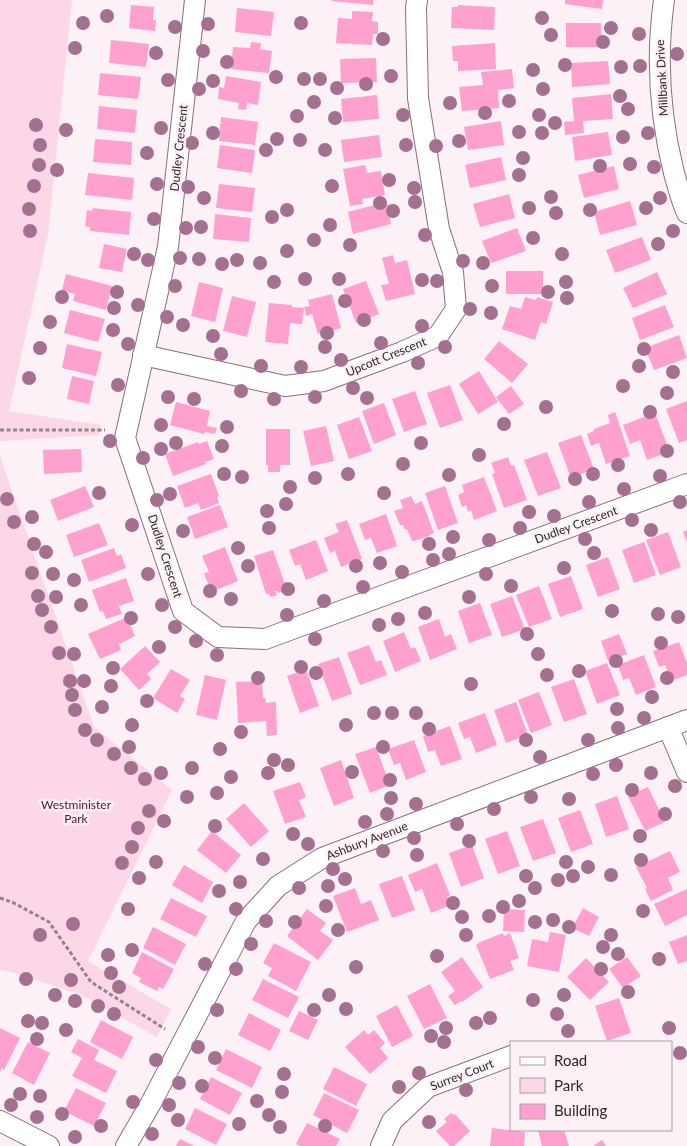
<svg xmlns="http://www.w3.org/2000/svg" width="687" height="1146" viewBox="0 0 687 1146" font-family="Lato,sans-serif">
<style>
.green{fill:#fbd7e7}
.building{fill:#fea1cf}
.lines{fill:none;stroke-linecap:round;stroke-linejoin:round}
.minor-casing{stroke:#87707a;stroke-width:22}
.path{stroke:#8f8589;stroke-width:3;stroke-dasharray:4 2.5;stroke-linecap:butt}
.minor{stroke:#fff;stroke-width:20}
.tree{fill:#a3718f}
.labels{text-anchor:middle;stroke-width:5;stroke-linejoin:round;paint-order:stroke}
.street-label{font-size:12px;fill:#2e2529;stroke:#fcf1f6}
.park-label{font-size:12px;fill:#5b093b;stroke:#fcf1f6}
</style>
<rect width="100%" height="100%" fill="#fcf1f6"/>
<g class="green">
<polygon points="0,0 72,0 48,234 9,411 101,425 99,435 0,441"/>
<polygon points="0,456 94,727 172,790 88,961 171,1009 157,1037 81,995 19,974 0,970"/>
</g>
<g class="building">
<polygon points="332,0 373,0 373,5 332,1"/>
<polygon points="565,0 603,0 602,9 565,4"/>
<polygon points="131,5 154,7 153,20 156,20 155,31 129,28"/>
<polygon points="458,5 495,7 494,30 451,28 452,7 458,7"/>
<polygon points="237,8 274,12 271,36 235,32"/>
<polygon points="352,11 373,12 372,21 378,22 378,34 373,34 372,45 336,43 338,18 352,19"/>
<polygon points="566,23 601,23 602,47 566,47"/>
<polygon points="111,40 149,44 146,67 109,63"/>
<polygon points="251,42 261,43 260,49 272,51 269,73 231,69 233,47 250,48"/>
<polygon points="495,43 496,69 458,71 458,61 453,61 452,46"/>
<polygon points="376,58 377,82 341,83 340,59"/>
<polygon points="608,61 610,84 572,87 571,63"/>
<polygon points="512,69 514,88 498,90 499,108 462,111 459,87 483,85 481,72"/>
<polygon points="100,73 141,77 138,99 98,95"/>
<polygon points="226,76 261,82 258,105 247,103 246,110 238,109 239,103 218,99 219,87 224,88"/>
<polygon points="611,94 613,119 583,121 584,133 565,135 564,122 574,121 572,98"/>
<polygon points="377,95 379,119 343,122 341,99"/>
<polygon points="99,106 137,110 135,133 97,129"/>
<polygon points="221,117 258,122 255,145 219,141"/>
<polygon points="501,121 504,145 468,150 464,127"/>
<polygon points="608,132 612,155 575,161 572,137"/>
<polygon points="379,135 382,157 344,162 341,140"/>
<polygon points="95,139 132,142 131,165 93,162"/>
<polygon points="220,145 255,150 252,173 217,168"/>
<polygon points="501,157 506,180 470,188 465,165"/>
<polygon points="365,165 367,173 381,171 385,195 362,199 363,204 350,206 343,169"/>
<polygon points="614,166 619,189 584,198 578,175"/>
<polygon points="88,173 134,178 132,200 85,195"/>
<polygon points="219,184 255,188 252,212 216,208"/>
<polygon points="509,194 515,218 480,227 473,204"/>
<polygon points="630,201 637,225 600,235 594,212"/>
<polygon points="386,202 387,205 391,204 394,216 390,217 391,224 353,234 348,212"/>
<polygon points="93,208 131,212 129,235 90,231 90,227 85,226 87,210 92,211"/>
<polygon points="215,214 251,218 249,242 213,239"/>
<polygon points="517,228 526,251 491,263 482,241"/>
<polygon points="642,237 651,260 615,273 606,250"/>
<polygon points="104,244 127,249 122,272 99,268"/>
<polygon points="393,255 395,263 407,260 415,294 386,301 381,285 389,284 382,258"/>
<rect x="506" y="271" width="37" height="23"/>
<polygon points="657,272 667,294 633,308 623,288"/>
<polygon points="66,274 112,286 106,310 73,301 75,294 62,290"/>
<polygon points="366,281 379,314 356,323 343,289"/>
<polygon points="199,282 223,288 215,322 191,316"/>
<polygon points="332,294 341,328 318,334 312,314 306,316 304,307 310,306 308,300"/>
<polygon points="232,296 256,302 247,337 223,331"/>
<polygon points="525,297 536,300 537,297 553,302 546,324 541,322 535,340 502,329 510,306 521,309"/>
<polygon points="269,303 292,305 292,307 304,308 302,324 290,323 288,344 265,342"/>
<polygon points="665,305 674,327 640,340 632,318"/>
<polygon points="70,310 105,319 98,342 64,333"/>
<polygon points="679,335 687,358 654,370 645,348"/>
<polygon points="499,341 528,364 512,383 484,359"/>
<polygon points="67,344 102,352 96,376 62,368"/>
<polygon points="479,371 498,402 478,414 459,384"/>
<polygon points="72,376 94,381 89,404 67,399"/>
<polygon points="450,385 463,420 440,428 427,393"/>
<polygon points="511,386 524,404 509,414 496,397"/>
<polygon points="415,391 427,424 404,432 392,399"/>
<polygon points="687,401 687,440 679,443 666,409"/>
<polygon points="176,402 210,411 207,426 217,428 215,434 205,432 204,434 170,425"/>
<polygon points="384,403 396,435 374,444 362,411"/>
<polygon points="615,412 630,456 606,464 599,443 591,446 587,434 594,431 594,429 610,423 608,415"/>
<polygon points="655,413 668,447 664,448 666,453 647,460 640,440 630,444 623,425"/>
<polygon points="359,417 372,451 349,459 337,425"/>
<polygon points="326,426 334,461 311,466 303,431"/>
<polygon points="266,429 290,429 290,465 280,465 280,472 268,472 268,465 266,465"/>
<polygon points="581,435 594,469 571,478 558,443"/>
<polygon points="207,441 214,459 205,462 206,464 173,476 165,454 198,442 199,444"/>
<polygon points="81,449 82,472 44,474 43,450"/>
<polygon points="547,452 561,488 538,496 524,460"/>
<polygon points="508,457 511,466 514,465 527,500 504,508 492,474 495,473 491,463"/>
<polygon points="211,474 219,496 217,497 219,503 201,510 198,503 185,508 177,486"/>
<polygon points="484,477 497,511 474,520 471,510 468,512 466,505 462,507 458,495 464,492 462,485"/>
<polygon points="85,486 94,507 58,521 50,500"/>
<polygon points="445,486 458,523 438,530 425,493"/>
<polygon points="411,496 415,504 422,501 434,533 429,535 430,536 414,541 414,540 412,541 407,529 405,530 403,525 400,525 394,511 403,508 400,500"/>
<polygon points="220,505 228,527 195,539 187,517"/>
<polygon points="386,514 397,546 377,553 371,538 365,540 359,524"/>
<polygon points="347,520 362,559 341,567 335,551 330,553 324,538 339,532 335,524"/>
<polygon points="99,523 108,545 74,557 66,535"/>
<polygon points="687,530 687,542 683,532"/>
<polygon points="668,532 681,567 660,575 646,540"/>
<polygon points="316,540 328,571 306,580 300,564 295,566 289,550"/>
<polygon points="644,542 656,575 634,583 622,550"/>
<polygon points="225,547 238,581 211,592 204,573 209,572 202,556"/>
<polygon points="114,548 117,556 121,554 126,568 89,582 81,560"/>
<polygon points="273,550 287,590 278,593 277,591 275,591 277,595 270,597 269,594 266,594 254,556"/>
<polygon points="608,557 620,589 598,597 586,565"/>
<polygon points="571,576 583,609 560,617 548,584"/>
<polygon points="126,578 134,601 119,606 122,614 106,619 103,611 100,612 92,590"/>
<polygon points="539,586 552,619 529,627 516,595"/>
<polygon points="512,596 525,629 502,637 490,604"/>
<polygon points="480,603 492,635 469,643 458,611"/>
<polygon points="127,617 135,636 119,644 121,650 100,659 88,634"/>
<polygon points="439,619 445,637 451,634 457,649 430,660 418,627"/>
<polygon points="404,632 411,649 415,647 421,661 395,672 383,641"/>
<polygon points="619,634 627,654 608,661 601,641"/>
<polygon points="679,642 687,663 687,675 671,681 665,665 659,667 653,651"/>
<polygon points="369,645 376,662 381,660 387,675 360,685 347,653"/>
<polygon points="145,646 160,662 147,674 151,679 139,690 120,669"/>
<polygon points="644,655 656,687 636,695 629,678 623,680 618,665"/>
<polygon points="339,657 352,694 332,701 318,664"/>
<polygon points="607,663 620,695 597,704 585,671"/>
<polygon points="171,669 190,680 180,696 185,699 177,713 153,698"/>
<polygon points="306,669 319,706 300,713 287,676"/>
<polygon points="205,675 226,680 217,720 196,715"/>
<polygon points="574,679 587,714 564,722 551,687"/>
<polygon points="262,681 263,698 265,698 266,703 276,702 277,735 267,736 266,721 238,723 236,682"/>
<polygon points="539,692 552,725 531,733 518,700"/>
<polygon points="516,702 528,735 506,743 494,710"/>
<polygon points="485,713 497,745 476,753 470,737 464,739 458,723"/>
<polygon points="450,726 462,759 441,766 435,750 428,752 423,736"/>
<polygon points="414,740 426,772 406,780 400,763 394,765 388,749"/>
<polygon points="376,747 390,785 370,793 355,754"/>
<polygon points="341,760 354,798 334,806 320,768"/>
<polygon points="300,782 306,797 299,800 306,817 285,824 273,791"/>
<polygon points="648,787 665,822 645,831 628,796"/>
<polygon points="617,796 629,829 606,837 595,804"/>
<polygon points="244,803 269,831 251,847 226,819"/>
<polygon points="580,810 593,844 571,852 558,818"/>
<polygon points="543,819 556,853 533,861 520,827"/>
<polygon points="212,831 241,855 226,873 197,850"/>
<polygon points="507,831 520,866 498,874 485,839"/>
<polygon points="472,845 484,878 461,887 449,853"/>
<polygon points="670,851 680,872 668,878 673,890 651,901 645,889 647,888 636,867"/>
<polygon points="437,863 450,895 447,897 451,905 431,913 422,889 415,892 408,875"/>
<polygon points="184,865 213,882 202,903 172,885"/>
<polygon points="402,876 415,910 392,918 379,884"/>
<polygon points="355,888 361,904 371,900 379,920 347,932 333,896"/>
<polygon points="687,889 687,915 665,926 654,904"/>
<polygon points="171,898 207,916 196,937 160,919"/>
<polygon points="583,908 599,917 589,936 572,928"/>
<polygon points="307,909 326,923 320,931 333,940 318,960 287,936"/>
<polygon points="504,909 525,910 524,932 503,931"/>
<polygon points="153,927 186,944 175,965 143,948"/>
<polygon points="550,932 566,935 559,972 527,966 532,939 548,942"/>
<polygon points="503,933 504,936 510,933 519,958 510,961 514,970 490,979 476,945 478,944 478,943"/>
<polygon points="687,935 687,961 678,964 669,942"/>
<polygon points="274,943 311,962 296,991 268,976 272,968 263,963"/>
<polygon points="142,952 174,969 163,989 159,987 157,991 139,982 141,978 132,973"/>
<polygon points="462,957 483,987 462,1002 461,1001 455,1005 448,996 455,991 441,972"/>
<polygon points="627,957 641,976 623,988 609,969"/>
<polygon points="586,958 609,982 590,1000 567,977"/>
<polygon points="263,979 299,997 288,1018 252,1000"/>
<polygon points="430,984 447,1018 424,1029 407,996"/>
<polygon points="619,998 631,1033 607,1041 595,1006"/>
<polygon points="397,1005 413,1036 392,1047 376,1016"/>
<polygon points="299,1011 318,1020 308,1040 289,1031"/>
<polygon points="249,1013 281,1030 270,1051 238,1035"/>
<polygon points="101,1020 133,1037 122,1059 90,1042"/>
<polygon points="0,1028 20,1038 4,1070 2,1068 0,1072"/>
<polygon points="364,1030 368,1035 374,1030 385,1043 380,1048 388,1058 370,1074 345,1047"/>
<polygon points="78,1039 99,1050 94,1060 117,1071 106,1093 72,1076 82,1058 71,1052"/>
<polygon points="28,1042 50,1053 34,1085 12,1073"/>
<polygon points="226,1049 262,1067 252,1088 216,1070"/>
<polygon points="334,1067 367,1084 356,1106 323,1089"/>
<polygon points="211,1077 242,1093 230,1115 200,1099"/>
<polygon points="76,1088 106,1103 94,1126 64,1111"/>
<polygon points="324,1093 359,1110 347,1133 313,1115"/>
<polygon points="195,1108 227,1124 216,1145 185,1129"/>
<polygon points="451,1113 454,1115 455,1114 470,1131 454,1146 450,1146 436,1131 447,1122 444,1119"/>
<polygon points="307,1123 340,1139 336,1146 300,1146 296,1144"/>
<polygon points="492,1128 525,1132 524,1146 490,1146"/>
<polygon points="538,1130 564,1130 569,1146 542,1146"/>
<polygon points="180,1139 194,1146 176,1146"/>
<polygon points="602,1140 606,1146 593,1146"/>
</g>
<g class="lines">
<g class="minor-casing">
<g id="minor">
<polyline points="195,0 168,247 125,438 183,611 218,637 265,639 687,484"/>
<path d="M664,0c-8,57 -4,117 10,173 4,14 7,27 13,40"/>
<polyline points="143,355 285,386 324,381 402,352 438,336 456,309 453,272 439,229 418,98 416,8 417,0"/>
<polyline points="668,727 687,772"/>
<polyline points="0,1121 49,1146"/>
<polyline points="126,1146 151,1103 246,921 278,886 322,858 687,720"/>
<polyline points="381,1146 392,1121 428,1087 511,1056"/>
</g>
</g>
<g class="path">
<polyline points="0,430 105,430"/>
<polyline points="0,898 12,902 49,922 91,982 165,1029"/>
</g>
<use href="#minor" class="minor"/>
</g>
<g class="tree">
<circle cx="107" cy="16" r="7"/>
<circle cx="542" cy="18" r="7"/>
<circle cx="83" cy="23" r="7"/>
<circle cx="301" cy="23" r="7"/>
<circle cx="208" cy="24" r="7"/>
<circle cx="175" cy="27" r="7"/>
<circle cx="611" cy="28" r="7"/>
<circle cx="639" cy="34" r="7"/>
<circle cx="551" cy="35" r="7"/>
<circle cx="383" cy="39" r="7"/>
<circle cx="603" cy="42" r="7"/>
<circle cx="75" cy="48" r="7"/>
<circle cx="203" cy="51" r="7"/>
<circle cx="156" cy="53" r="7"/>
<circle cx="677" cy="54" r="7"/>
<circle cx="227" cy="62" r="7"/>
<circle cx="565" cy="65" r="7"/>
<circle cx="640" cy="66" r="7"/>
<circle cx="621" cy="67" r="7"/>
<circle cx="533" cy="70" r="7"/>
<circle cx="391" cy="76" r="7"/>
<circle cx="276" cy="77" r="7"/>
<circle cx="304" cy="79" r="7"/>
<circle cx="320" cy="79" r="7"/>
<circle cx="168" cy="80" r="7"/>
<circle cx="213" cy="81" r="7"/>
<circle cx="366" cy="84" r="7"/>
<circle cx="337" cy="88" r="7"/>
<circle cx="199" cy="89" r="7"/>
<circle cx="543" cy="89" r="7"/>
<circle cx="620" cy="96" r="7"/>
<circle cx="509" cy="101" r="7"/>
<circle cx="314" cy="102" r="7"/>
<circle cx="450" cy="103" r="7"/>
<circle cx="628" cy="109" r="7"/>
<circle cx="485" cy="113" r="7"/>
<circle cx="403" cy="115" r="7"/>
<circle cx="539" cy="115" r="7"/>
<circle cx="297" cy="116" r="7"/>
<circle cx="335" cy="118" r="7"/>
<circle cx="555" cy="123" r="7"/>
<circle cx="36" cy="125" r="7"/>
<circle cx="161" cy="128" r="7"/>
<circle cx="66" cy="130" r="7"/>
<circle cx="519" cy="132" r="7"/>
<circle cx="213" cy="133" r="7"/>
<circle cx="542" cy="133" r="7"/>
<circle cx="648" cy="133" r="7"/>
<circle cx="623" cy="137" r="7"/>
<circle cx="277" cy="139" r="7"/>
<circle cx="300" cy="140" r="7"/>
<circle cx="459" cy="141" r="7"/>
<circle cx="192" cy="143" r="7"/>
<circle cx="40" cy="145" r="7"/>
<circle cx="406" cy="145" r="7"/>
<circle cx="436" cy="146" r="7"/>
<circle cx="266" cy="150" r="7"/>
<circle cx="325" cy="150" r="7"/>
<circle cx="147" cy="153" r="7"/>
<circle cx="523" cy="158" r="7"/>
<circle cx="630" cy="164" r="7"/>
<circle cx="39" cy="165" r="7"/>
<circle cx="600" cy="166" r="7"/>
<circle cx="654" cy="167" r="7"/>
<circle cx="57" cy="170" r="7"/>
<circle cx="519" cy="175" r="7"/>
<circle cx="389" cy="180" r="7"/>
<circle cx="157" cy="184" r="7"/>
<circle cx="34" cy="186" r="7"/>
<circle cx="332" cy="186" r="7"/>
<circle cx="188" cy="187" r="7"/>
<circle cx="414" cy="188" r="7"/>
<circle cx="551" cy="197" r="7"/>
<circle cx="204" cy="198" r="7"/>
<circle cx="660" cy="198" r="7"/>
<circle cx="415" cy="202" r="7"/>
<circle cx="380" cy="203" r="7"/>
<circle cx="529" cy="208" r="7"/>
<circle cx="646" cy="208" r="7"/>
<circle cx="29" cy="209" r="7"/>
<circle cx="287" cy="210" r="7"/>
<circle cx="590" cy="210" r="7"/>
<circle cx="393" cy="211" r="7"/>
<circle cx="556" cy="213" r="7"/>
<circle cx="272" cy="217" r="7"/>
<circle cx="154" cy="219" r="7"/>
<circle cx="330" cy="225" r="7"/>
<circle cx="201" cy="227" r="7"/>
<circle cx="186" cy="228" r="7"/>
<circle cx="30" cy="231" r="7"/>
<circle cx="673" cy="231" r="7"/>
<circle cx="425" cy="235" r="7"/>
<circle cx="533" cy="238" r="7"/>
<circle cx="314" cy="240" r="7"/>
<circle cx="658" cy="244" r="7"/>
<circle cx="350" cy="245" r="7"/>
<circle cx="287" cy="251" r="7"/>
<circle cx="134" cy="254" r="7"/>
<circle cx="562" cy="254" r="7"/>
<circle cx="180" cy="258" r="7"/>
<circle cx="199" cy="259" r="7"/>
<circle cx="148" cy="260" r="7"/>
<circle cx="237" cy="260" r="7"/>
<circle cx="463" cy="261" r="7"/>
<circle cx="260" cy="263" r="7"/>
<circle cx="483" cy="263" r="7"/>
<circle cx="222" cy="264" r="7"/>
<circle cx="305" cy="279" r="7"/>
<circle cx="339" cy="279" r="7"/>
<circle cx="422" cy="280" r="7"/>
<circle cx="437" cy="281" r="7"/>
<circle cx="274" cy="282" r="7"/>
<circle cx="566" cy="282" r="7"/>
<circle cx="175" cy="286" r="7"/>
<circle cx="492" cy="286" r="7"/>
<circle cx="117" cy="292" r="7"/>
<circle cx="548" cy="292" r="7"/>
<circle cx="62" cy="297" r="7"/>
<circle cx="567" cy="298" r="7"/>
<circle cx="345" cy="301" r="7"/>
<circle cx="138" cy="305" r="7"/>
<circle cx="114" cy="308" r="7"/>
<circle cx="470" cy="309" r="7"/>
<circle cx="491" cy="313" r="7"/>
<circle cx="167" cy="317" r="7"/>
<circle cx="364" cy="320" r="7"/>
<circle cx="50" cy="322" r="7"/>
<circle cx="183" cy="325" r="7"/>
<circle cx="422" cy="326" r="7"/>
<circle cx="113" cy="330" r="7"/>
<circle cx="327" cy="333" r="7"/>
<circle cx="213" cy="336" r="7"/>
<circle cx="381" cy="343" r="7"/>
<circle cx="128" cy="344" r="7"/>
<circle cx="325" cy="347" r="7"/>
<circle cx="445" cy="347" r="7"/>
<circle cx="40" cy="348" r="7"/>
<circle cx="644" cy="349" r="7"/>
<circle cx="221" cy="354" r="7"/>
<circle cx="341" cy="360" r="7"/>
<circle cx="418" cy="363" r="7"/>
<circle cx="261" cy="366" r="7"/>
<circle cx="639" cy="366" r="7"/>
<circle cx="301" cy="367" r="7"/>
<circle cx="673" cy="372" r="7"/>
<circle cx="29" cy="378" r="7"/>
<circle cx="118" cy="385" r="7"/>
<circle cx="623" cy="386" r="7"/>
<circle cx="353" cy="388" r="7"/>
<circle cx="241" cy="391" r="7"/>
<circle cx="667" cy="393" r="7"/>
<circle cx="168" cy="397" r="7"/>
<circle cx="315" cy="397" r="7"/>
<circle cx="367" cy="398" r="7"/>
<circle cx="194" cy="399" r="7"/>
<circle cx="274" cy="399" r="7"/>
<circle cx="546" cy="407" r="7"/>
<circle cx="650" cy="412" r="7"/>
<circle cx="504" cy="424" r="7"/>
<circle cx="161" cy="425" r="7"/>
<circle cx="227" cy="427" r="7"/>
<circle cx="110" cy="441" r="7"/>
<circle cx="176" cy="443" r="7"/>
<circle cx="421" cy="443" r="7"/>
<circle cx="222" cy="446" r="7"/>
<circle cx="161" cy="449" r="7"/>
<circle cx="667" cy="451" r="7"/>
<circle cx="479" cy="455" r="7"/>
<circle cx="143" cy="458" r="7"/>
<circle cx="403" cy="464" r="7"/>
<circle cx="618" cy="465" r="7"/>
<circle cx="224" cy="474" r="7"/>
<circle cx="348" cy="474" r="7"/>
<circle cx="593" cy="474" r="7"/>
<circle cx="449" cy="475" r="7"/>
<circle cx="660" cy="476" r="7"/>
<circle cx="242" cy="477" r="7"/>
<circle cx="315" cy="478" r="7"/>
<circle cx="575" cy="479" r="7"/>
<circle cx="290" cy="487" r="7"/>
<circle cx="624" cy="489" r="7"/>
<circle cx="99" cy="493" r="7"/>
<circle cx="384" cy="493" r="7"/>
<circle cx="170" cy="494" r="7"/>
<circle cx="7" cy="499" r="7"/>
<circle cx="157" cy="500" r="7"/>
<circle cx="589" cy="502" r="7"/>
<circle cx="680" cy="502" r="7"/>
<circle cx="286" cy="504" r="7"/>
<circle cx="267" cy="511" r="7"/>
<circle cx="529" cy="512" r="7"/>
<circle cx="554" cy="516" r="7"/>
<circle cx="32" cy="517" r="7"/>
<circle cx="632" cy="520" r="7"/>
<circle cx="14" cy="522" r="7"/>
<circle cx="132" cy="525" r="7"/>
<circle cx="269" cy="528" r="7"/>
<circle cx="520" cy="528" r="7"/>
<circle cx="651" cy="530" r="7"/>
<circle cx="183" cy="531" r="7"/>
<circle cx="453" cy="537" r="7"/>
<circle cx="585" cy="539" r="7"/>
<circle cx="489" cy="540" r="7"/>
<circle cx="34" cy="544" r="7"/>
<circle cx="429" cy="544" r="7"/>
<circle cx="238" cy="548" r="7"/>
<circle cx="46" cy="552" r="7"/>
<circle cx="594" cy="553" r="7"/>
<circle cx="449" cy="554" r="7"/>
<circle cx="433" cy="560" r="7"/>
<circle cx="380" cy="563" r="7"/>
<circle cx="248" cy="566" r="7"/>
<circle cx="356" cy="566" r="7"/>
<circle cx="564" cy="568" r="7"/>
<circle cx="402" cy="572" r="7"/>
<circle cx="32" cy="573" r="7"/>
<circle cx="53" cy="574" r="7"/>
<circle cx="148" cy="574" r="7"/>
<circle cx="486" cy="574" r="7"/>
<circle cx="74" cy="580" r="7"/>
<circle cx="511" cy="586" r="7"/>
<circle cx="363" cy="587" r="7"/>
<circle cx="288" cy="589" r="7"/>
<circle cx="210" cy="591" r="7"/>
<circle cx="38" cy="596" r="7"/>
<circle cx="56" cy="597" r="7"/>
<circle cx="469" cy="597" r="7"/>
<circle cx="231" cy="599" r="7"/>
<circle cx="324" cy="601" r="7"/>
<circle cx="81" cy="605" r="7"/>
<circle cx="162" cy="605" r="7"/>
<circle cx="42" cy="610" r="7"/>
<circle cx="612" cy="611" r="7"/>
<circle cx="425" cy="613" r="7"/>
<circle cx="658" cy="614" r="7"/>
<circle cx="287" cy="615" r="7"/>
<circle cx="678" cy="617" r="7"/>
<circle cx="131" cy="618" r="7"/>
<circle cx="398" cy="619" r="7"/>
<circle cx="379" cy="625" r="7"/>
<circle cx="51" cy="627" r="7"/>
<circle cx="175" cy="627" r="7"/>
<circle cx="527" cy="634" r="7"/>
<circle cx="315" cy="639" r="7"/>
<circle cx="196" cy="641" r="7"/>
<circle cx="661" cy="643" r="7"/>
<circle cx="159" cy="647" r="7"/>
<circle cx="59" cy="653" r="7"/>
<circle cx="74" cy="654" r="7"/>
<circle cx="538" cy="654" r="7"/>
<circle cx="217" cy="655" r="7"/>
<circle cx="616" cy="661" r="7"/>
<circle cx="301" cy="667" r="7"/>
<circle cx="113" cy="668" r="7"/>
<circle cx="579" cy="671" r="7"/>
<circle cx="316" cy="673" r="7"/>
<circle cx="547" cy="675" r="7"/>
<circle cx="258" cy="678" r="7"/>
<circle cx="667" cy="678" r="7"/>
<circle cx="70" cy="681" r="7"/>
<circle cx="84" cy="681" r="7"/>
<circle cx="471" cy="684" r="7"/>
<circle cx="111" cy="686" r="7"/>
<circle cx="72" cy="695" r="7"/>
<circle cx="652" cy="697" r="7"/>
<circle cx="147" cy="701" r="7"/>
<circle cx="102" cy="707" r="7"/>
<circle cx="617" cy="709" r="7"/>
<circle cx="75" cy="710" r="7"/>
<circle cx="374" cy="713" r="7"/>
<circle cx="392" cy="713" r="7"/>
<circle cx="416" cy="713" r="7"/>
<circle cx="644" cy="718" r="7"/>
<circle cx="132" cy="725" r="7"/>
<circle cx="346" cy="725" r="7"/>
<circle cx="618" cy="728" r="7"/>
<circle cx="429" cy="729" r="7"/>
<circle cx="85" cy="730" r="7"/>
<circle cx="241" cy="732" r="7"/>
<circle cx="97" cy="740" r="7"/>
<circle cx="526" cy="740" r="7"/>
<circle cx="588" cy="740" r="7"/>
<circle cx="129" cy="747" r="7"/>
<circle cx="383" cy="747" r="7"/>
<circle cx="220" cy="749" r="7"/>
<circle cx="114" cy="754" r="7"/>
<circle cx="540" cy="757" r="7"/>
<circle cx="274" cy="760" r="7"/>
<circle cx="288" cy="765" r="7"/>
<circle cx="616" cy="765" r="7"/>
<circle cx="131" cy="768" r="7"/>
<circle cx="192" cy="768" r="7"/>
<circle cx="352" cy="772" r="7"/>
<circle cx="161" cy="773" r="7"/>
<circle cx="268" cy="773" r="7"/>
<circle cx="651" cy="773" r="7"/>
<circle cx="593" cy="774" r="7"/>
<circle cx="231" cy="777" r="7"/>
<circle cx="145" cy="779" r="7"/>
<circle cx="390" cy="780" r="7"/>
<circle cx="675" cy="786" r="7"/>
<circle cx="632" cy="790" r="7"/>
<circle cx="217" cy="793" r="7"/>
<circle cx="187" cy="797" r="7"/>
<circle cx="531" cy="797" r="7"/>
<circle cx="391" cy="798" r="7"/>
<circle cx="569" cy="799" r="7"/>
<circle cx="416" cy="804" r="7"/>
<circle cx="494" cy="809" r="7"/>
<circle cx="149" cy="811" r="7"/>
<circle cx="387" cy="814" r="7"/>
<circle cx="665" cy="814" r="7"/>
<circle cx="164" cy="821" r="7"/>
<circle cx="365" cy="822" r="7"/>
<circle cx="457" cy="824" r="7"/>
<circle cx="215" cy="826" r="7"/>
<circle cx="138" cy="828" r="7"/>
<circle cx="293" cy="834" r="7"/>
<circle cx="640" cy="836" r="7"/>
<circle cx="414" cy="838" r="7"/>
<circle cx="469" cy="841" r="7"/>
<circle cx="308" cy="844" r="7"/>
<circle cx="132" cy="847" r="7"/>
<circle cx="383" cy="851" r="7"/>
<circle cx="417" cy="855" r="7"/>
<circle cx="263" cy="859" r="7"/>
<circle cx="641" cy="860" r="7"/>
<circle cx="156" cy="862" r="7"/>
<circle cx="566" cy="862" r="7"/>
<circle cx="122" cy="863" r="7"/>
<circle cx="588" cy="867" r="7"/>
<circle cx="333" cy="869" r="7"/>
<circle cx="611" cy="875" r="7"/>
<circle cx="526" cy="876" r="7"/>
<circle cx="573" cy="876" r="7"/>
<circle cx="139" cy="878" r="7"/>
<circle cx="345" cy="879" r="7"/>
<circle cx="558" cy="880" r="7"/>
<circle cx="240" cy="882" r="7"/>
<circle cx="328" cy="886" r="7"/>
<circle cx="299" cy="888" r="7"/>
<circle cx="535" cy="888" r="7"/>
<circle cx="219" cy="891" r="7"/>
<circle cx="519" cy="901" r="7"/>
<circle cx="453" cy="903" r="7"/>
<circle cx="326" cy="906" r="7"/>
<circle cx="503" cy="907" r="7"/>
<circle cx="128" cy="909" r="7"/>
<circle cx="236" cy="909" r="7"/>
<circle cx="643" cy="911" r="7"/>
<circle cx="489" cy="916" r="7"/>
<circle cx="462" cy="917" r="7"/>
<circle cx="553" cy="920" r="7"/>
<circle cx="266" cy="921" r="7"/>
<circle cx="295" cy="922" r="7"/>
<circle cx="535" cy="922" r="7"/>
<circle cx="73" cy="924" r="7"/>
<circle cx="569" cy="927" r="7"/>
<circle cx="338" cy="930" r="7"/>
<circle cx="40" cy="935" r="7"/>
<circle cx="466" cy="935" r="7"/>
<circle cx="611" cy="935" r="7"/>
<circle cx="251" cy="944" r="7"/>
<circle cx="603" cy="947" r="7"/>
<circle cx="132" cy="950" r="7"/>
<circle cx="618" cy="954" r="7"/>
<circle cx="108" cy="955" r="7"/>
<circle cx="437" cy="956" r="7"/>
<circle cx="659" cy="959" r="7"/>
<circle cx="205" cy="964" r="7"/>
<circle cx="356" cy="967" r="7"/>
<circle cx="236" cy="969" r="7"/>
<circle cx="601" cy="969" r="7"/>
<circle cx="111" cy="973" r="7"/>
<circle cx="26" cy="979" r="7"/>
<circle cx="71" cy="980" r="7"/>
<circle cx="119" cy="987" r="7"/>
<circle cx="628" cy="992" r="7"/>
<circle cx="55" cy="995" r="7"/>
<circle cx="329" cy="995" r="7"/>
<circle cx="564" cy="995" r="7"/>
<circle cx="533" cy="1000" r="7"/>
<circle cx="75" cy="1001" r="7"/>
<circle cx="98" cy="1006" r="7"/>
<circle cx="346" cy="1009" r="7"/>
<circle cx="217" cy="1010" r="7"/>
<circle cx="314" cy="1010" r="7"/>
<circle cx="114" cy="1014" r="7"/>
<circle cx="557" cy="1014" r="7"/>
<circle cx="490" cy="1018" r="7"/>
<circle cx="28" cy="1021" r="7"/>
<circle cx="42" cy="1023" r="7"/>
<circle cx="476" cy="1023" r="7"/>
<circle cx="446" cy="1028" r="7"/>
<circle cx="669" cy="1028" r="7"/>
<circle cx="66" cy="1030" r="7"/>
<circle cx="568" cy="1031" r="7"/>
<circle cx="431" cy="1036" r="7"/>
<circle cx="37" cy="1039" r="7"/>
<circle cx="444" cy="1042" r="7"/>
<circle cx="198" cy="1047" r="7"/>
<circle cx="680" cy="1053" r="7"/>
<circle cx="215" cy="1058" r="7"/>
<circle cx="156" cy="1060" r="7"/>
<circle cx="419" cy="1073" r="7"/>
<circle cx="284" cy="1074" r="7"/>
<circle cx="179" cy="1083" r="7"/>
<circle cx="202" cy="1086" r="7"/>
<circle cx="399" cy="1087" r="7"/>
<circle cx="466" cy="1090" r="7"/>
<circle cx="282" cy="1092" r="7"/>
<circle cx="20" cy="1094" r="7"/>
<circle cx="40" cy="1096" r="7"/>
<circle cx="257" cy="1101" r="7"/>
<circle cx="133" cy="1102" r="7"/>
<circle cx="11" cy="1105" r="7"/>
<circle cx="169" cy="1105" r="7"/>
<circle cx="62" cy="1114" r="7"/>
<circle cx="269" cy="1115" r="7"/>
<circle cx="37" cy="1117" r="7"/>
<circle cx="178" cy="1120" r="7"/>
<circle cx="429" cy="1122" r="7"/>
<circle cx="239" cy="1124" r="7"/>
<circle cx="101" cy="1126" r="7"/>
<circle cx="325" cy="1126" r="7"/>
<circle cx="280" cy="1127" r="7"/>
<circle cx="152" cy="1134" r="7"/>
<circle cx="75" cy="1137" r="7"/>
</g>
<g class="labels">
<g class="street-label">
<text transform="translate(662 78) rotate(-93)" y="4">Millbank Drive</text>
<text transform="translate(179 148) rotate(-84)" y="4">Dudley Crescent</text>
<text transform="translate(386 357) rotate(-22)" y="4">Upcott Crescent</text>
<text transform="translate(576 525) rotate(-20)" y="4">Dudley Crescent</text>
<text transform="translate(165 556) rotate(72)" y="4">Dudley Crescent</text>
<text transform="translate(367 841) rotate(-21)" y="4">Ashbury Avenue</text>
<text transform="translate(462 1075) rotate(-21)" y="4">Surrey Court</text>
</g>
<g class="park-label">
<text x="76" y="809">Westminister<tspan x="76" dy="14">Park</tspan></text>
</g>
</g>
<rect x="510" y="1041" width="162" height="90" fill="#fcf1f6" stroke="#aa9fa4"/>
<rect x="520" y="1057" width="25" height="8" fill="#ffffff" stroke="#aa9fa4"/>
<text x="554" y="1066" font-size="15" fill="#2e2529">Road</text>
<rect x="520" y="1078" width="25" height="15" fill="#fbd7e7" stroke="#aa9fa4"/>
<text x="554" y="1091" font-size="15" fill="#2e2529">Park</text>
<rect x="520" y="1104" width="25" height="15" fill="#fea1cf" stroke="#aa9fa4"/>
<text x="554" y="1116" font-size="15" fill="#2e2529">Building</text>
</svg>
